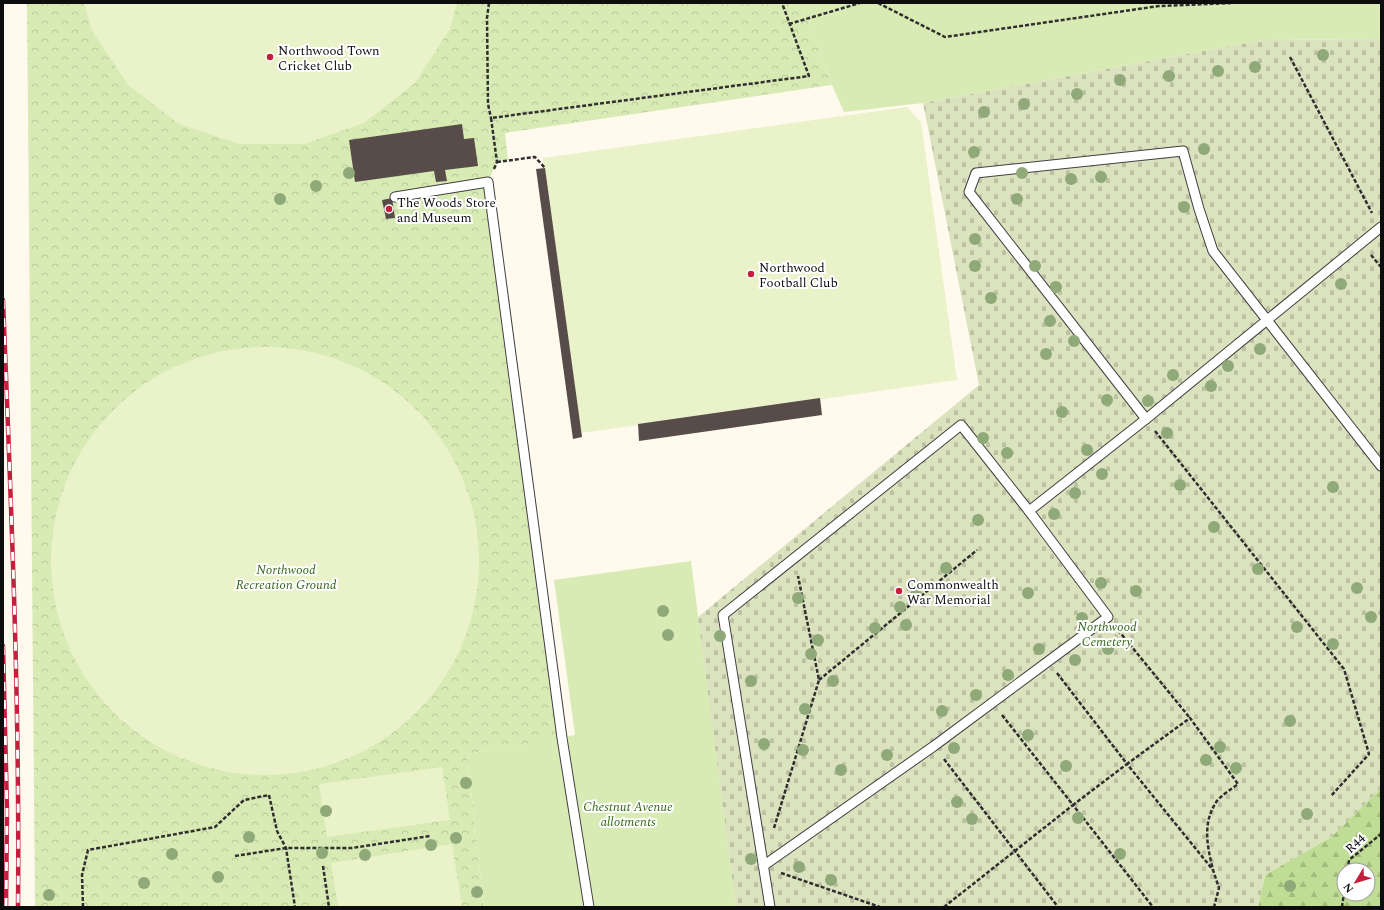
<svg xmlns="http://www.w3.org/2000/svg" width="1384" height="910" viewBox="0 0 1384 910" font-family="Spectral,serif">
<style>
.grass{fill:#d9ebb5}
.forest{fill:url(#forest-firs);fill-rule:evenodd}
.cemetery{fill:url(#cemetery-stones)}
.park{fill:url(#park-crowns)}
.pitch{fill:#e9f2c8}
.building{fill:#574c49}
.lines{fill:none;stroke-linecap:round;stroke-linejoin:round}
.service-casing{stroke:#404040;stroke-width:11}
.path{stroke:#2f2f2f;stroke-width:2.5;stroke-dasharray:4 2;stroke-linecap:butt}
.service{stroke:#fff;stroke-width:9}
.rail-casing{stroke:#c41f3d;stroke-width:4.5}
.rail{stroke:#fff;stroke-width:3;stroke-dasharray:9;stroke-linecap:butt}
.tree{fill:#90a979}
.poi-dot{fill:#c41f3d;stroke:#fff;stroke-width:1.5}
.labels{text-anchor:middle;stroke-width:4;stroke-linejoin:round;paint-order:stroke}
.poi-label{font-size:13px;fill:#0d0d0d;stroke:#fff;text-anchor:start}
.park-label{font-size:13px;font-style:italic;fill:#35681a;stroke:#fff}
.street-label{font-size:13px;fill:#0d0d0d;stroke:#fff}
</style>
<defs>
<pattern id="forest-firs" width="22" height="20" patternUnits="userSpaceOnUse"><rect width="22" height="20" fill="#bfdd94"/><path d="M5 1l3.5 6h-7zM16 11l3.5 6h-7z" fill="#a3bc7e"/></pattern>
<pattern id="cemetery-stones" width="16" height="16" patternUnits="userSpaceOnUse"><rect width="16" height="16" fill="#dbe2be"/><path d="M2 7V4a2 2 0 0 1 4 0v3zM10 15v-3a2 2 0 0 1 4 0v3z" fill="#bbc1a2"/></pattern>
<pattern id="park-crowns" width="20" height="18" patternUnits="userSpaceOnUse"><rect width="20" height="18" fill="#d9ebb5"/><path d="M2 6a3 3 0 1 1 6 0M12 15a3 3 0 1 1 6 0" fill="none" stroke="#b9c89a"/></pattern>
</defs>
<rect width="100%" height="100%" fill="#fff9ee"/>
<g class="grass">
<polygon points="801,3 1381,3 1381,39 1263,40 923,103 844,112 832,85"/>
<polygon points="691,561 736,907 484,907 467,754 575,735 554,580"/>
</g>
<path class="forest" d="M1381,788v119h-123l7,-32 66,-38zM1344,870h24v24h-24z"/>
<polygon class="cemetery" points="1381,39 1381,788 1331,837 1265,875 1258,907 736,907 698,617 979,385 923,103 1263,40"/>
<polygon class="park" points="27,3 801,3 832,85 505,133 508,160 497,162 488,182 562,738 467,754 484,907 35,907"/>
<g class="pitch">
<polygon points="84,3 457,3 450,29 415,83 364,123 304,144 240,144 179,124 128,85 92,31"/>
<polygon points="907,107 921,122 957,380 581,433 543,158"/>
<circle cx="265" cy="561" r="214"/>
<polygon points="442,767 450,820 327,837 319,784"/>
<polygon points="452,844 462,907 338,907 331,863"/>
</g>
<g class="building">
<polygon points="462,124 464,139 474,138 478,166 445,170 447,181 436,182 434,171 355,182 349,140"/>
<polygon points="545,168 582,437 573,439 536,169"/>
<polygon points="392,198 395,218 386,219 382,200"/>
<polygon points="820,398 822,415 639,441 638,424"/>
</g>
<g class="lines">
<g class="service-casing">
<g id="service">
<polyline points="395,197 488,182 562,738 589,907"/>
<polyline points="1146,419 969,192 976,173 1183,151 1199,209 1213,251 1381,466"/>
<polyline points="1029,511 1146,419 1381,227"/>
<polyline points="763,866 934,746 1108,617 1029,511 961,425 723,615 770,907"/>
</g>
</g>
<g class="path">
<polyline points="489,3 487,18 488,104 491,118"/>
<polyline points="878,3 945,37 1159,6 1231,3"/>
<polyline points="789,24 860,3"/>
<polyline points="1290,57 1372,213"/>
<polyline points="497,162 535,157 545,168"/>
<polyline points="494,169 497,162 491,118 809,76 782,3"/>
<polyline points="1371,255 1381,267"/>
<polyline points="1155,431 1344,669 1369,754 1331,796"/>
<polyline points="1118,630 1190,718"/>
<path d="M1057,673l70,91 63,-46 48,66c-6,5 -19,12 -23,20 -13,21 -7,45 -2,66"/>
<polyline points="819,680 977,550"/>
<polyline points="1002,715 1073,805 1127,764 1213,870 1219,888 1214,907"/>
<polyline points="944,759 1058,907"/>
<polyline points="774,828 819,680 798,576"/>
<polyline points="235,856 286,848 352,848 430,836"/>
<polyline points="323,866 329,907"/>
<polyline points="1348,870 1349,860 1381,834"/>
<polyline points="781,873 880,907"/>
<polyline points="83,907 82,875 88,850 215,827 244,800 269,795 277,831 286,848 295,907"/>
<polyline points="944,907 1073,805 1153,907"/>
<polyline points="1342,907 1344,893"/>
</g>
<use href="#service" class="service"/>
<g class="rail-casing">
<g id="rail">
<path d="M3,300c8,203 17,404 15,607"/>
<polyline points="3,646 7,810 6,907"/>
</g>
</g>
<use href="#rail" class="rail"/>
</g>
<g class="tree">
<circle cx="1323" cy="55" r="6"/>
<circle cx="1255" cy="67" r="6"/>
<circle cx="1218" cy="71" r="6"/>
<circle cx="1169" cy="76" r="6"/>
<circle cx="1120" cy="80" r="6"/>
<circle cx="1077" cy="94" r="6"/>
<circle cx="1024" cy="104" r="6"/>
<circle cx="984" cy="112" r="6"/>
<circle cx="1204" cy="149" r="6"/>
<circle cx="974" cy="152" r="6"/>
<circle cx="349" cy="173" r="6"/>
<circle cx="1022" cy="173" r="6"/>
<circle cx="1101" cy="177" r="6"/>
<circle cx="1071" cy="179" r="6"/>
<circle cx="316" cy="186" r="6"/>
<circle cx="280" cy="199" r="6"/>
<circle cx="1017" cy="199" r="6"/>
<circle cx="1184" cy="207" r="6"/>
<circle cx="975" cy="239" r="6"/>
<circle cx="975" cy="266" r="6"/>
<circle cx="1035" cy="266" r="6"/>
<circle cx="1341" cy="284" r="6"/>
<circle cx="1056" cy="287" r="6"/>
<circle cx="991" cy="298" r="6"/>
<circle cx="1050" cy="321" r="6"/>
<circle cx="1074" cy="341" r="6"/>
<circle cx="1260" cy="349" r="6"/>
<circle cx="1046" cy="354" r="6"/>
<circle cx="1228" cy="366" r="6"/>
<circle cx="1173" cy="375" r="6"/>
<circle cx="1211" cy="386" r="6"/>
<circle cx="1107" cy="400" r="6"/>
<circle cx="1148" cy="401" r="6"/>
<circle cx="1062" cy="412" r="6"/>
<circle cx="1167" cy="433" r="6"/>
<circle cx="983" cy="438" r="6"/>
<circle cx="1087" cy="450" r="6"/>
<circle cx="1007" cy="453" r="6"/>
<circle cx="1102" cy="474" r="6"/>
<circle cx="1180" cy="485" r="6"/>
<circle cx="1333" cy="487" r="6"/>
<circle cx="1075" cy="493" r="6"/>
<circle cx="1054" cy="514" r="6"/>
<circle cx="978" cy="520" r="6"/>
<circle cx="1214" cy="527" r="6"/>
<circle cx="946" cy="568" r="6"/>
<circle cx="1258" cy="569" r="6"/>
<circle cx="1101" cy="583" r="6"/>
<circle cx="1357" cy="588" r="6"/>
<circle cx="1136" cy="591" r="6"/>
<circle cx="1028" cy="593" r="6"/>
<circle cx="916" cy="594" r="6"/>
<circle cx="798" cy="598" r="6"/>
<circle cx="900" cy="607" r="6"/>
<circle cx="663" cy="611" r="6"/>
<circle cx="1371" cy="617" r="6"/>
<circle cx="1082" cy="618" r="6"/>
<circle cx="906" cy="625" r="6"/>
<circle cx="1297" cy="627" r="6"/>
<circle cx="875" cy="628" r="6"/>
<circle cx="668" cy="635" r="6"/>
<circle cx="720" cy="636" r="6"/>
<circle cx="818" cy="640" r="6"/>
<circle cx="1333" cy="644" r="6"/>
<circle cx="1039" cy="649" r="6"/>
<circle cx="1108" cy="649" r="6"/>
<circle cx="811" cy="654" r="6"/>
<circle cx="1075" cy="660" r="6"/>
<circle cx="1008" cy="675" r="6"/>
<circle cx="751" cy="681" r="6"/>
<circle cx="833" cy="681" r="6"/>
<circle cx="976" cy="695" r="6"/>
<circle cx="805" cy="709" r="6"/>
<circle cx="942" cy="711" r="6"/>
<circle cx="1290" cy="721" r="6"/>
<circle cx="1028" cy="735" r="6"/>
<circle cx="764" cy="744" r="6"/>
<circle cx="1220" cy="747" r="6"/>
<circle cx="954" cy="748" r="6"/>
<circle cx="803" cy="750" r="6"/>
<circle cx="887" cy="755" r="6"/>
<circle cx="1206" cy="760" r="6"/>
<circle cx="1066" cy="766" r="6"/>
<circle cx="1236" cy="768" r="6"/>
<circle cx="841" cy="770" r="6"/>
<circle cx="466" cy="783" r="6"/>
<circle cx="957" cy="802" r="6"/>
<circle cx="326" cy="811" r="6"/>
<circle cx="1307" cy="814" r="6"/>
<circle cx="1078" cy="818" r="6"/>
<circle cx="972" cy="819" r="6"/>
<circle cx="249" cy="837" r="6"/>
<circle cx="456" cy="838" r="6"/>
<circle cx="431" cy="845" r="6"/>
<circle cx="322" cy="853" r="6"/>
<circle cx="172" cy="854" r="6"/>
<circle cx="1120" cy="854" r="6"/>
<circle cx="365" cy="855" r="6"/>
<circle cx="751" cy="859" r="6"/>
<circle cx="799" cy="867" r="6"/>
<circle cx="218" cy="877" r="6"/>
<circle cx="831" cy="880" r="6"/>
<circle cx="144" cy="883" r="6"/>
<circle cx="1290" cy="886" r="6"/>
<circle cx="477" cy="892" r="6"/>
<circle cx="49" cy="895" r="6"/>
</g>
<g class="poi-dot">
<circle cx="270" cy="57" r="4"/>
<circle cx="389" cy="209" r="4"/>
<circle cx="751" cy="274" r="4"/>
<circle cx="899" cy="591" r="4"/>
</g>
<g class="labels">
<g class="poi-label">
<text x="278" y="55">Northwood Town<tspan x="278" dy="15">Cricket Club</tspan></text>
<text x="397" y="207">The Woods Store<tspan x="397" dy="15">and Museum</tspan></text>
<text x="759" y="272">Northwood<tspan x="759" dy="15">Football Club</tspan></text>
<text x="907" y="589">Commonwealth<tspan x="907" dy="15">War Memorial</tspan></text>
</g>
<g class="park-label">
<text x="286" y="574">Northwood<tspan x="286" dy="15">Recreation Ground</tspan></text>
<text x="1107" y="631">Northwood<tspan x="1107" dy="15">Cemetery</tspan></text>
<text x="628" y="811">Chestnut Avenue<tspan x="628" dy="15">allotments</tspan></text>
</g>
<g class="street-label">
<text transform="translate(1355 843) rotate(-42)" y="5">R44</text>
</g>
</g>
<rect width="1384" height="910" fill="none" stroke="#0d0d0d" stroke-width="8"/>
<g transform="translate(1356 882) rotate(232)"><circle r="19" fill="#ffffff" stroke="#9e9e9e"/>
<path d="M0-3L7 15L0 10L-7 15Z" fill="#c41f3d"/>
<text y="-6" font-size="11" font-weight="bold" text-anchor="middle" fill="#0d0d0d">N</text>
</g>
</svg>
